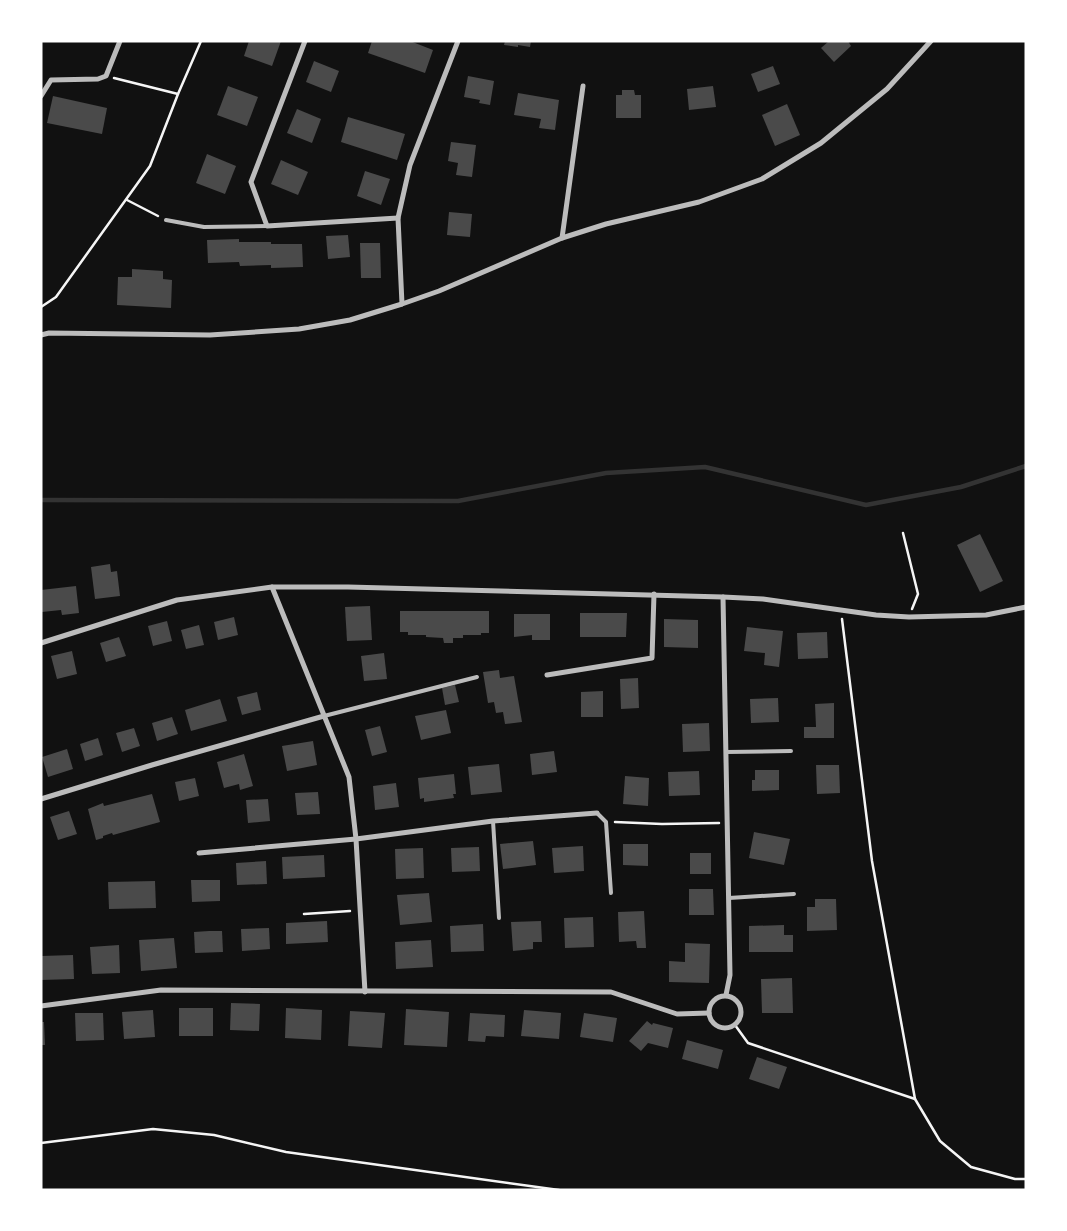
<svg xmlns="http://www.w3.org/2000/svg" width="1067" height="1231" viewBox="0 0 1067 1231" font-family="'PT Sans Narrow',sans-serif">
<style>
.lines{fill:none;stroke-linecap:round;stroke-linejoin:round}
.stream{stroke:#333;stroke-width:4.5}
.building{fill:#4a4a4a}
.path{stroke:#f5f5f5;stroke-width:2.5}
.service{stroke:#bcbcbc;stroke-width:4}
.minor{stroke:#bcbcbc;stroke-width:5}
</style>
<rect width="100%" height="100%" fill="#111"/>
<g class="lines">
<polyline class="stream" points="41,500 458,501 606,473 705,467 866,505 961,487 1026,466"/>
</g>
<g class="building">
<polygon points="249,41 281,41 272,66 244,56"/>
<polygon points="372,41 410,41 433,50 425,73 368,53"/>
<polygon points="505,41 531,41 530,47 518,45 518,47 504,45"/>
<polygon points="829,41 848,41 851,46 834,62 821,48"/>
<polygon points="314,61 339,71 331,92 306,82"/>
<polygon points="773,66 780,84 758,92 751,74"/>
<polygon points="468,76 494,81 490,105 479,103 480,100 464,97"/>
<polygon points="228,86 258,97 247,126 217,115"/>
<polygon points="713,86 716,107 689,110 687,89"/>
<polygon points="622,90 634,90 635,95 641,95 641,118 616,118 616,95 622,95"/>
<polygon points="518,93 559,100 555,130 539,128 541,119 514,115"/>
<polygon points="53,96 107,108 102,134 47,123"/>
<polygon points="787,104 800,135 775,146 762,115"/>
<polygon points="297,109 321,119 312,143 287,133"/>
<polygon points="348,117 405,134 397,160 341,142"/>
<polygon points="451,142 476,145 472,177 456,175 458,163 448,161"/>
<polygon points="207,154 236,166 225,194 196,183"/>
<polygon points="281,160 308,172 298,195 271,184"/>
<polygon points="365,171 390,179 381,205 357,196"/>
<polygon points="449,212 472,214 470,237 447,235"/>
<polygon points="348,235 350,257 328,259 326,236"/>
<polygon points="239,239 239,242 271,242 271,244 302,244 303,267 271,268 271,265 240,266 239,262 208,263 207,240"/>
<polygon points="360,243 380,243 381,278 361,278"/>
<polygon points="132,269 163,271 163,279 172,280 171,308 117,305 118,277 132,277"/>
<polygon points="980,534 1003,581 980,592 957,545"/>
<polygon points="110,564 111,572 117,571 120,596 95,599 91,567"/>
<polygon points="76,586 79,613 62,615 61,610 42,612 41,590"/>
<polygon points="370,606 372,640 347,641 345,607"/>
<polygon points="400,611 489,611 489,633 481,633 481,635 463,635 463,638 453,638 453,643 444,643 443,638 426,637 426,635 408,635 408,632 400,632"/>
<polygon points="580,613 627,613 626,637 580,637"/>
<polygon points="514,614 550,614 550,640 532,640 532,635 514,637"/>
<polygon points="234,617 238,635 218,640 214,622"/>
<polygon points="664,619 698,620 698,648 664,647"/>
<polygon points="167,621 172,641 153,646 148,626"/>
<polygon points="199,625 204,645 186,649 181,630"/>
<polygon points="747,627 783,631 779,667 764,665 765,653 744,651"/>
<polygon points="827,632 828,658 798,659 797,633"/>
<polygon points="119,637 126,656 106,662 100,643"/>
<polygon points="72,651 77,674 57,679 51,656"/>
<polygon points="384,653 387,679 364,681 361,656"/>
<polygon points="499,670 500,678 514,676 522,722 505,724 503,712 496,713 494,702 488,703 483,672"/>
<polygon points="638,678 639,708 621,709 620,679"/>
<polygon points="455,685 459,702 445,705 442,688"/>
<polygon points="603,691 603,717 581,717 581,692"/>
<polygon points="257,692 261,710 242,715 237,697"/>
<polygon points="778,698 779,722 751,723 750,699"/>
<polygon points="220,699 227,721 191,731 185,710"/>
<polygon points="834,703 834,738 804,738 804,727 816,727 815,704"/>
<polygon points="446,710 451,733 421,740 415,716"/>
<polygon points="172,717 178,734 157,741 152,723"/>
<polygon points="709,723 710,751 683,752 682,724"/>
<polygon points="380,726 387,752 372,756 365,730"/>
<polygon points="134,728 140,746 122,752 116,733"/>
<polygon points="98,738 103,755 85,761 80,744"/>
<polygon points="313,741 317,765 287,771 282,746"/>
<polygon points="67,749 73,769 48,777 42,757"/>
<polygon points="554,751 557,772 532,775 530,754"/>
<polygon points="244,754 253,786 240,790 239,784 224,788 217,762"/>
<polygon points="499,764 502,792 471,795 468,767"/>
<polygon points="816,765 839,765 840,793 817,794"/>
<polygon points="755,770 779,770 779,790 752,791 752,780 755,780"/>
<polygon points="699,771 700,795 669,796 668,772"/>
<polygon points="454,774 456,794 453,794 454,798 424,802 424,798 420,799 418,778"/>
<polygon points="625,776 649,778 648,806 623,804"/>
<polygon points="195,778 199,796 179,801 175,782"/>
<polygon points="396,783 399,807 375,810 373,786"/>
<polygon points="318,792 320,814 297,815 295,793"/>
<polygon points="152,794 160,822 113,835 112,833 103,836 103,838 96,840 88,809 103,803 104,806"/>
<polygon points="268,799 270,821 248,823 246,800"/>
<polygon points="69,811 77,834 58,840 50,817"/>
<polygon points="754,832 790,839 784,865 749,858"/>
<polygon points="533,841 536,865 503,869 500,844"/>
<polygon points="623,844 648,844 648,866 623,865"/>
<polygon points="583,846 584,871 554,873 552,848"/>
<polygon points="479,847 480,871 452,872 451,848"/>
<polygon points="423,848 424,878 396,879 395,849"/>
<rect x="690" y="853" width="21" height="21"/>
<polygon points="324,855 325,877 283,879 282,857"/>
<polygon points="266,861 267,884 237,885 236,863"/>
<polygon points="191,880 220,880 220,901 192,902"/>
<polygon points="155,881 156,908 109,909 108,882"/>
<polygon points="689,889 713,889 714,915 689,915"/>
<polygon points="429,893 432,922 400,925 397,895"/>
<polygon points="815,899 836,899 837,930 807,931 807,907 815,907"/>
<polygon points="644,911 646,948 637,948 636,941 619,942 618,912"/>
<polygon points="593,917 594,947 565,948 564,918"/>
<polygon points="327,921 328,942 286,944 286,923"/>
<polygon points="541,921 542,942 533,942 533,949 513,951 511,922"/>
<polygon points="483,924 484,951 451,952 450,926"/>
<polygon points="784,925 784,935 793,935 793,952 749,952 749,926"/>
<polygon points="269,928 270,949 242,951 241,929"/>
<polygon points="209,931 222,931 223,952 195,953 194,932"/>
<polygon points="174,938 177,968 141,971 139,940"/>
<polygon points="431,940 433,967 396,969 395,942"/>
<polygon points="685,943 710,944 709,983 669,982 669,961 685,962"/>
<polygon points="119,945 120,973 92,974 90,947"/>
<polygon points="73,955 74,979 41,980 41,956"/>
<polygon points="792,978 793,1013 762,1013 761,979"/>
<polygon points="231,1003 260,1004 259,1031 230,1030"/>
<rect x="179" y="1008" width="34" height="28"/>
<polygon points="286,1008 322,1010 321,1040 285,1038"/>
<polygon points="406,1009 449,1012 447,1047 404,1045"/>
<polygon points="153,1010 155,1037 124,1039 122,1012"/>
<polygon points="524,1010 561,1013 559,1039 521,1036"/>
<polygon points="350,1011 385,1013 382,1048 348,1046"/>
<polygon points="75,1013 103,1013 104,1040 76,1041"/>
<polygon points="470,1013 505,1015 504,1037 486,1036 485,1042 468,1041"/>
<polygon points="584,1013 617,1018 613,1042 580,1037"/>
<polygon points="647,1021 652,1025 653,1023 673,1028 668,1048 648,1043 641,1051 629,1041"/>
<polygon points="41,1022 44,1022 45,1045 41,1045"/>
<polygon points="687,1040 723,1050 718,1069 682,1059"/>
<polygon points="757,1057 787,1067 779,1089 749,1079"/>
</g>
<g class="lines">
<g class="path">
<polyline points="114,78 178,94"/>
<polyline points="127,200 158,216"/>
<polyline points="41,307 56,297 150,166 178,94 201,41"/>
<polyline points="903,533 918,594 912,609"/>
<polyline points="842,619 872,861 915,1099 940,1141 971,1167 1015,1179 1026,1179"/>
<polyline points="615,822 662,824 719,823"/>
<polyline points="304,914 350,911"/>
<polyline points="735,1025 748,1043 915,1099"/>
<polyline points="41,1143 153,1129 214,1135 286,1152 559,1190"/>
</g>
<g class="service">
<polyline points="166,220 204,227 267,226"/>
<polyline points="324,716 477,677"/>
<polyline points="726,752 791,751"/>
<polyline points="597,813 606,822 611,893"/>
<polyline points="493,821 499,918"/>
<polyline points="729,898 794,894"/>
</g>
<g class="minor">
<polyline points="305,41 251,182 267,226 398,218"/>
<polyline points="41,96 51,80 98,79 106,76 120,41"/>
<polyline points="562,238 583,86"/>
<polyline points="402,304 398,218 410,165 458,41"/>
<polyline points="41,335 49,333 210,335 299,329 350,320 402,304 439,291 562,238 606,224 699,202 762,179 821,143 887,89 931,41"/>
<polyline points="272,587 349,777 356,839 365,992"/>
<polyline points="723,597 730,975 726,995"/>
<polyline points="41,643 177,600 272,587 348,587 723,597 763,599 876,615 909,617 986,615 1026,607"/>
<polyline points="547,675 652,658 654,594"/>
<polyline points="41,799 152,765 324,716"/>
<polyline points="199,853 356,839 493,821 597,813"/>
<circle cx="725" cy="1012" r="16"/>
<polyline points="41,1006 161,990 611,992 677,1014 709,1013"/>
</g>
</g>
<rect width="1067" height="1231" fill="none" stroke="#ffffff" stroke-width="85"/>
</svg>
